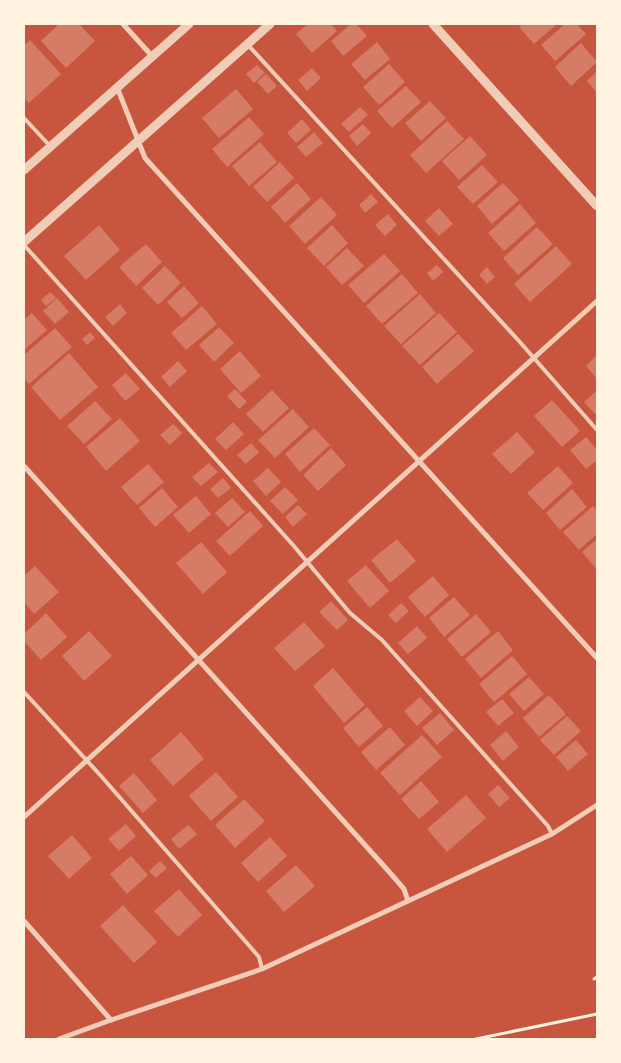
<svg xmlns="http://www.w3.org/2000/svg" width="621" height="1063" viewBox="0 0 621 1063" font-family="'Public Sans',sans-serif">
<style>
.building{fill:#d67c66}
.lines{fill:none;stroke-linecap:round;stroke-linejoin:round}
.path{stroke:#fff3e0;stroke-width:3}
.service{stroke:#f1ccb7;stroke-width:4}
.minor{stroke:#f1ccb7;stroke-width:5}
.tertiary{stroke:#f1ccb7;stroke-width:9}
</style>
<rect width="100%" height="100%" fill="#c8553d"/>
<g class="building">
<polygon points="59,24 79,24 95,41 66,68 41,41"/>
<polygon points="308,24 331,24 337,31 312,53 296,34"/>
<polygon points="351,24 356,24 367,36 343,56 331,41"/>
<polygon points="522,24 557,24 534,44 519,27"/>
<polygon points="565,24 577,24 586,34 555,61 541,45"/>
<polygon points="30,40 61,74 29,103 24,98 24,46"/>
<polygon points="377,42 390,59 365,80 351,64"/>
<polygon points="581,43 597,62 571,86 555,67"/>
<polygon points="389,64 405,82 379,105 363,87"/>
<polygon points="257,65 265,73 254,83 246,74"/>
<polygon points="312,68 321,78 307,91 298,80"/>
<polygon points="597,71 597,93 587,81"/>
<polygon points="266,74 277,86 268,94 257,82"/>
<polygon points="406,86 421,102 392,128 377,111"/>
<polygon points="236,89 253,109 219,138 202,118"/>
<polygon points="430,101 446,118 421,141 405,123"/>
<polygon points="360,107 368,115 349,132 341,124"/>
<polygon points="249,117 264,134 227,167 212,149"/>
<polygon points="302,119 311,130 296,143 287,133"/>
<polygon points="447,121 464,139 426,173 410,155"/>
<polygon points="363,124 371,133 357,146 349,136"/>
<polygon points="314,132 323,143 306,157 297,147"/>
<polygon points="470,136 487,155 459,180 442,161"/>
<polygon points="260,142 277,162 249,186 232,166"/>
<polygon points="280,162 294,178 267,202 253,187"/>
<polygon points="482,165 498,182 473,204 457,187"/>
<polygon points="297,183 311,199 285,223 271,207"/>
<polygon points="503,183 519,200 492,224 477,206"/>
<polygon points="371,194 378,202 365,213 359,205"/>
<polygon points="321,197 337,215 305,244 289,226"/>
<polygon points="520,204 536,223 504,251 488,233"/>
<polygon points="439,208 453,224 439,236 425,221"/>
<polygon points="388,214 397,225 385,236 375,225"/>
<polygon points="99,225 120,250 86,280 64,256"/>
<polygon points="332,225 348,243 324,266 307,248"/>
<polygon points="537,227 553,244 518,275 503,258"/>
<polygon points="146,244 162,262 136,286 119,267"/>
<polygon points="556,246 572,264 530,302 514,284"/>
<polygon points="347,248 364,266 342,285 326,267"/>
<polygon points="384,254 400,271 364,303 348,285"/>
<polygon points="437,265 443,272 433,281 427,273"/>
<polygon points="165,266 181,283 158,305 142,288"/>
<polygon points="487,267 495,277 487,284 479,275"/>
<polygon points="402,274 418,293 382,324 366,306"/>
<polygon points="184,286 199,303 182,318 167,302"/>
<polygon points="50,292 56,298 46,306 41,300"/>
<polygon points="420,294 436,313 401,344 384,326"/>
<polygon points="57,298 69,312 55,324 43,311"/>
<polygon points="120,304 127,313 113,326 105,317"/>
<polygon points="202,306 217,324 186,350 171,333"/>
<polygon points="32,313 47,330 24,350 24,320"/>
<polygon points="439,313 457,332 420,365 402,346"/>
<polygon points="219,327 234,343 214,362 199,345"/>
<polygon points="55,328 72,347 29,384 24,378 24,355"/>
<polygon points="90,332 95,338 87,345 82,339"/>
<polygon points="458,334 474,351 437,384 422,367"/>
<polygon points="240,351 261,376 241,393 220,369"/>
<polygon points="69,353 98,387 60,420 31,387"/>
<polygon points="597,355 597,379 586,366"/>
<polygon points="178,361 187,371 170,387 161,377"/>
<polygon points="126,373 140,389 125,401 112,385"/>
<polygon points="235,389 247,402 239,409 227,396"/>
<polygon points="272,390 289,408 263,432 246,414"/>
<polygon points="597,390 597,416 584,402"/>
<polygon points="552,400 580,431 562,447 534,416"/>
<polygon points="95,401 112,419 84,444 67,426"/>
<polygon points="293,409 309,427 275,458 258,440"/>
<polygon points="120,418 140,441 106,471 86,447"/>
<polygon points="233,422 244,434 226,450 215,439"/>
<polygon points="173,424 182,433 170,445 160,435"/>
<polygon points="314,428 330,445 300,472 285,454"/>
<polygon points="517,432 535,452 511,474 492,454"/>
<polygon points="586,437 597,450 597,460 586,469 570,450"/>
<polygon points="251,443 259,452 246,464 237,455"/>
<polygon points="331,448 346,465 318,491 303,475"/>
<polygon points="209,463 218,472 201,486 192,477"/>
<polygon points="148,464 164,482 137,505 121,487"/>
<polygon points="558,466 573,483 543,510 527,493"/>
<polygon points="268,468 281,482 266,496 253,481"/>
<polygon points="223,478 231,488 218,498 210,489"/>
<polygon points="285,487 298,500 283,514 270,501"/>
<polygon points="162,488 178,507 155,527 139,508"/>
<polygon points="572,489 587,507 560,530 546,513"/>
<polygon points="196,496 211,514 189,533 173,515"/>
<polygon points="232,498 245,512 228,527 215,513"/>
<polygon points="298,505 307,514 293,527 285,517"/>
<polygon points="593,506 597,510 597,534 579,550 563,532"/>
<polygon points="250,511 263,526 230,556 216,541"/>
<polygon points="397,539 416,561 390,583 371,560"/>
<polygon points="597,539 597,570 582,552"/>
<polygon points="201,542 227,572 203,594 176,563"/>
<polygon points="366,565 389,591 370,608 347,581"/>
<polygon points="35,566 59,592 34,614 24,602 24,576"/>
<polygon points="433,576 449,595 425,617 408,597"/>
<polygon points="454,597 470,615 444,637 429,618"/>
<polygon points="331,601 348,620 337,630 319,612"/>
<polygon points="401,603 409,611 396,623 388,615"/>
<polygon points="46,613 67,637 41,660 24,641 24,634"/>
<polygon points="476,614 491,632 462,657 447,639"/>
<polygon points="304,622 325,646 295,671 274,648"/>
<polygon points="417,626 427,638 408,654 398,643"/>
<polygon points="89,631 112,656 84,681 62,656"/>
<polygon points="498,631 513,650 481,678 465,659"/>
<polygon points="512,656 527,674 494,702 479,684"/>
<polygon points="333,668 365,705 344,723 313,686"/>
<polygon points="529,677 544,694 524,711 509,694"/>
<polygon points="549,695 566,714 539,737 523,718"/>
<polygon points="420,697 433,711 417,726 404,711"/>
<polygon points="502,699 514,713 498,726 486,712"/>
<polygon points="367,707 383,726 359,747 343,728"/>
<polygon points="440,713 454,730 437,745 422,728"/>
<polygon points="567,716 581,731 554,755 540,740"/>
<polygon points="390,727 405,745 376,770 361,752"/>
<polygon points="506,731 519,747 503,761 490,745"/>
<polygon points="181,732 204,759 173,786 150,760"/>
<polygon points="422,735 442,757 400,795 380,773"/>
<polygon points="576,740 588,754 568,771 556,757"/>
<polygon points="216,772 238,797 211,821 189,796"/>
<polygon points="134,773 157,800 143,813 119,786"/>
<polygon points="421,781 439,802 419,819 401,799"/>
<polygon points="498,785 510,798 499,807 488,794"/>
<polygon points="466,795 486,818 447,852 427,829"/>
<polygon points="244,799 265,821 235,848 215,825"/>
<polygon points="126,824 136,836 119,851 108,839"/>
<polygon points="188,825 197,834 179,849 171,839"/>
<polygon points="72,835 92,858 69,879 48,856"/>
<polygon points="270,837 287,856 258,882 241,863"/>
<polygon points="131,856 148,875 127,894 110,874"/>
<polygon points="160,861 167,868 156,878 149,871"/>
<polygon points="296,865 315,886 284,912 266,891"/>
<polygon points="179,889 202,915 178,937 154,911"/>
<polygon points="123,905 157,942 134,963 100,926"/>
</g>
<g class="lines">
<g class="path">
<polyline points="594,979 597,977"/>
<polyline points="476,1039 597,1014"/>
</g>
<g class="service">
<polyline points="248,45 519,341 597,430"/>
<polyline points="24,118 50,146"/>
<polyline points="24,245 293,545 350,613 382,640 548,826 552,834"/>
<polyline points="24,692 101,776 259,957 262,969"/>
</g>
<g class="minor">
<polyline points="123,24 152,56"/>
<polyline points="117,87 145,158 597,658"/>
<polyline points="24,466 392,875 404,889 408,901"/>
<polyline points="24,817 597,301"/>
<polyline points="24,921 111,1020"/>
<polyline points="59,1039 111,1020 262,969 552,834 597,805"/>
</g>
<g class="tertiary">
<polyline points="433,24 597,206"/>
<polyline points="24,170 189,24"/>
<polyline points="24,242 270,24"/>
</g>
</g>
<rect width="621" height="1063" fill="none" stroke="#fff3e0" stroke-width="50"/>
</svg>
